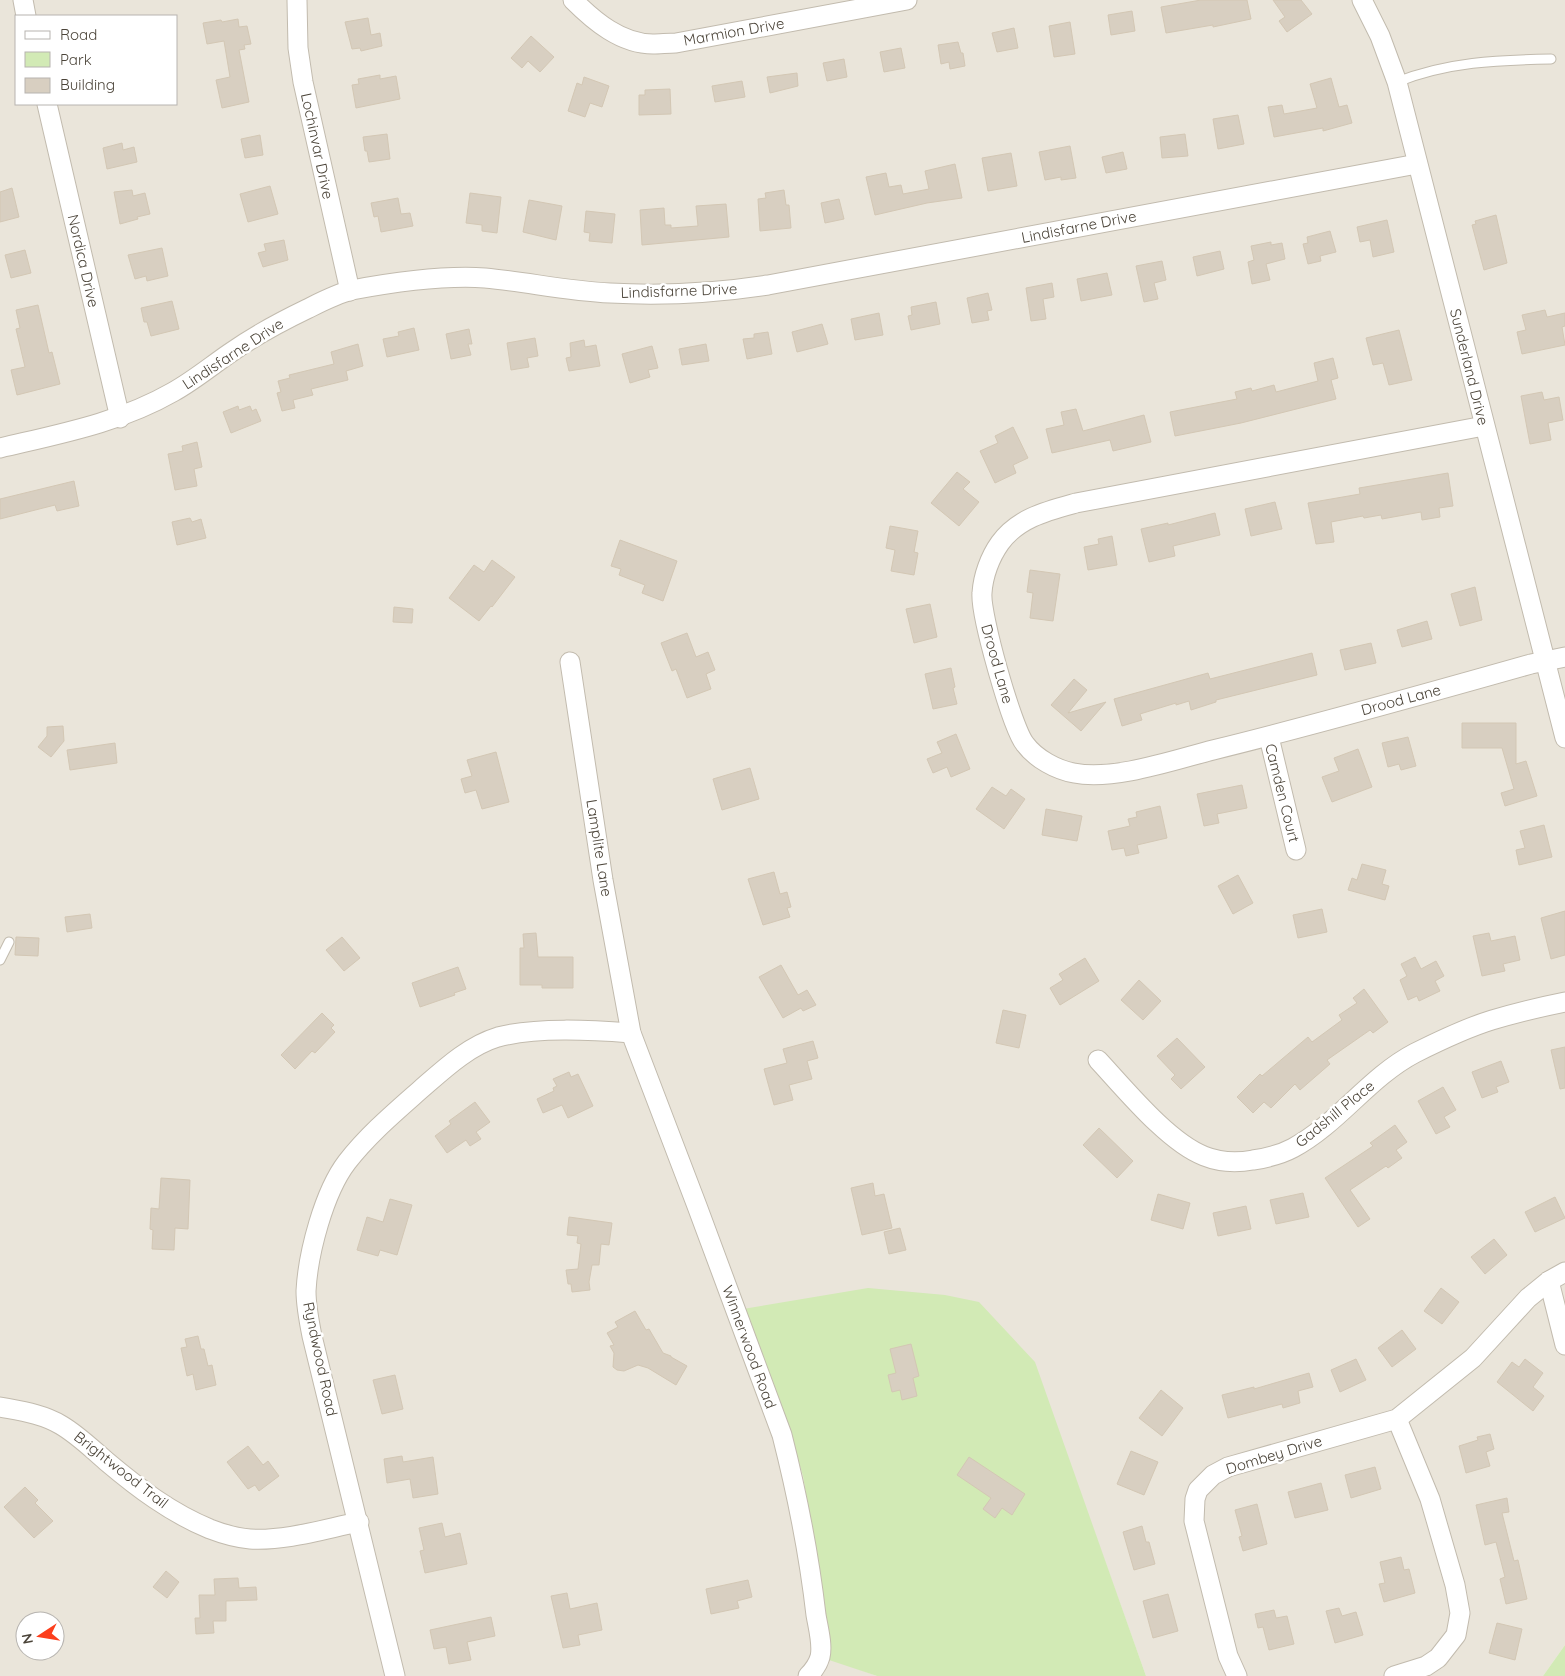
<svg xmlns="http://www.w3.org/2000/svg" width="1565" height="1676" viewBox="0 0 1565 1676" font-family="Quicksand,sans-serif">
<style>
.residential{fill:#eae5da;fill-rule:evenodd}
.green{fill:#d2eab5}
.building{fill:#d8cfc1;stroke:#d3c7b4}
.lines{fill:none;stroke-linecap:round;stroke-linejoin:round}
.service-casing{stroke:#c2bbae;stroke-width:11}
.minor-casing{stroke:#c2bbae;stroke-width:21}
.service{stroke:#fff;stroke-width:9}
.minor{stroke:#fff;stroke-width:19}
.labels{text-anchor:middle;stroke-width:5;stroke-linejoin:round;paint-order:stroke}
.street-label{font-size:15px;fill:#4b4439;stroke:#fff}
</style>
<rect width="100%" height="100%" fill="#f6f3ec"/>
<path class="residential" d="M0,0h1565v1645l-22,31h-397l-83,-232 -273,-10 13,42 28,174 -1,9 47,17h-877zM16,16h160v88h-160zM25,1621h30v30h-30z"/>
<g class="green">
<polygon points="868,1288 945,1295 979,1302 1035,1362 1146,1676 877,1676 829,1660 831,1650 803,1476 790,1434 743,1309"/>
<polygon points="1565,1645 1565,1676 1543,1676"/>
</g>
<g class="building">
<polygon points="1201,0 1247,0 1251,19 1213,27 1213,25 1166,33 1161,7"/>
<polygon points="1273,0 1301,0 1312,14 1287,32 1279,21 1285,17"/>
<polygon points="1132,11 1135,31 1111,35 1108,15"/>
<polygon points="368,18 371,35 380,33 382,46 361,51 360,48 352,49 345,22"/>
<polygon points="238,19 239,27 247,26 251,44 244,45 245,49 239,50 249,102 222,108 216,80 230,77 224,41 207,44 203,23 221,20 222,22"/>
<polygon points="1070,22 1075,54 1054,57 1049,26"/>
<polygon points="1014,28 1018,48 997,52 992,33"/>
<polygon points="531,36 554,57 540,72 528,61 522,68 511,58"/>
<polygon points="958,42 961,53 963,53 965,66 950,69 949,62 941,64 938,45"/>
<polygon points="901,48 905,68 884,72 880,52"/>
<polygon points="844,59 847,77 827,81 823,63"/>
<polygon points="797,73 798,86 770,93 767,77"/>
<polygon points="380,75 380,79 396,76 400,99 356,108 352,85 359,84 358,79"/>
<polygon points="584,77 609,86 602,107 590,103 585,117 568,111 577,83 582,85"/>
<polygon points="1331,78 1339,107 1347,105 1352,123 1323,131 1323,128 1274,137 1268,107 1282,105 1284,114 1317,108 1310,84"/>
<polygon points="742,81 745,97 715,102 712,86"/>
<polygon points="670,89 671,114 639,115 639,95 645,95 645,90"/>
<polygon points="1238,115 1244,144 1218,149 1213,119"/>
<polygon points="387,134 390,159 369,162 367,151 365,151 363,137"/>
<polygon points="1185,134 1188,156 1162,158 1160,137"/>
<polygon points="260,135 263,155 245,158 241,139"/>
<polygon points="122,143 123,150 134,147 137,162 107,169 103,148"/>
<polygon points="1070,146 1076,178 1061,180 1061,177 1045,180 1039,152"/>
<polygon points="1123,152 1127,169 1106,173 1102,157"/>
<polygon points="1011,153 1017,186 988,191 982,158"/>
<polygon points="955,164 962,198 927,203 875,215 866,177 886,173 889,187 901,185 903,194 929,189 925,171"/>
<polygon points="270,186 278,214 248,222 240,194"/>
<polygon points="12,188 19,217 0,222 0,192"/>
<polygon points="132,190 133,196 145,193 150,214 137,217 138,219 120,224 114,192"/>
<polygon points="784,190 786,205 789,205 791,228 760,231 758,199 766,198 765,193"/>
<polygon points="470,193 501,197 497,233 482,231 482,225 466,223"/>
<polygon points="398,198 401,214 410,213 413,226 381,232 378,216 374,217 371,203"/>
<polygon points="839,199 844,219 825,223 821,203"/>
<polygon points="529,200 562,206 556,240 523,232"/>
<polygon points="726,204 729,237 642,245 640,210 664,208 665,225 671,225 671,228 698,226 696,206"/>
<polygon points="586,211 615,214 612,243 589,241 590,233 584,232"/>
<polygon points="1496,215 1507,263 1484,270 1472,225 1476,224 1475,221"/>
<polygon points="1387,220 1394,252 1373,257 1370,240 1360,242 1357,227"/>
<polygon points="1330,231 1336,252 1320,256 1321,261 1308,264 1303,244 1308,243 1307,237"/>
<polygon points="284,240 288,260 263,267 258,253 266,251 264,244"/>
<polygon points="1271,242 1271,245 1282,243 1285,259 1266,264 1270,280 1252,284 1248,262 1254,260 1251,246"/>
<polygon points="162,248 168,276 147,281 146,276 135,279 128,255"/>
<polygon points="25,250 31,273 11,278 5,255"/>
<polygon points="1220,251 1224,269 1197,276 1193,257"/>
<polygon points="1162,261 1166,280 1154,283 1158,299 1144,302 1136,266"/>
<polygon points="1107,273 1112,295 1081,301 1077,279"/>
<polygon points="1052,283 1054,297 1043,299 1046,319 1031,321 1026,288"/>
<polygon points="988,293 992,310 987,311 989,320 972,323 967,298"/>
<polygon points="172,301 179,329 151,336 147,322 144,322 141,308"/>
<polygon points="936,302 940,324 911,330 908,316 912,315 911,307"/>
<polygon points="38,305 49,353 52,352 60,384 17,395 11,370 25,367 16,329 20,328 16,310"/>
<polygon points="1545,310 1547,317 1565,313 1565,326 1562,327 1565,345 1522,354 1517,332 1526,330 1522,315"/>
<polygon points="879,313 883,335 855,340 851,319"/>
<polygon points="822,324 828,344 797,352 792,332"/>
<polygon points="414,328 419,350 387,357 383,339 399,336 398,332"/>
<polygon points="469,329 472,344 468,344 471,355 451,359 446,334"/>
<polygon points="1399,330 1412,380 1389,385 1383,363 1373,365 1366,338"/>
<polygon points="768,332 772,354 747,359 743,339 754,338 754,334"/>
<polygon points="535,338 538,356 527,358 529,367 511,370 507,343"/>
<polygon points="584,340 585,347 596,345 600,366 569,371 566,358 571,357 570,343"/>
<polygon points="358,344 363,366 346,371 348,380 311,389 313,395 293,400 295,408 282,411 277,393 281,392 278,381 290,378 289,375 334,364 331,352"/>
<polygon points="706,344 709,361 682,365 679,349"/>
<polygon points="652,346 658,368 648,370 650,377 630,383 622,354"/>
<polygon points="1333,358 1338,378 1331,380 1336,399 1241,423 1175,436 1170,412 1237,399 1235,392 1251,388 1252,391 1274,385 1276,392 1318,381 1314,363"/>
<polygon points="1542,392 1544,400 1559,397 1563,420 1548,423 1551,440 1530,444 1521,396"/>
<polygon points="238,406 239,410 250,406 252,411 256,409 261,421 231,433 223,412"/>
<polygon points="1076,409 1083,431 1144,415 1151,442 1113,451 1110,440 1052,453 1046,429 1064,425 1061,412"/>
<polygon points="1013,427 1028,458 1013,465 1016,473 995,483 980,451 998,443 995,436"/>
<polygon points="197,442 202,467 194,469 197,486 175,490 168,454 183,451 182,446"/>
<polygon points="957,472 970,482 963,489 979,502 959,526 931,503"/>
<polygon points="1448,473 1453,506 1439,508 1440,517 1422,520 1421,512 1382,519 1381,515 1364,518 1363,516 1331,522 1334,542 1316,544 1308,503 1360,494 1359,488"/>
<polygon points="74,481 79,506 57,511 55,505 0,519 0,499"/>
<polygon points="1275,502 1282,529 1251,536 1245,509"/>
<polygon points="1215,513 1220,535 1173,546 1175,556 1149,562 1141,529 1168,523 1168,525"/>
<polygon points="190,518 192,522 201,519 206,538 177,545 172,522"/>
<polygon points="890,526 918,531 914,552 918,553 914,575 891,571 895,550 886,548"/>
<polygon points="1112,536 1117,565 1088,570 1084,547 1099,544 1098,539"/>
<polygon points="620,540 677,561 663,601 642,593 645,585 619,575 621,569 611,566"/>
<polygon points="492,560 515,577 492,607 491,606 479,621 449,598 474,565 484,572"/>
<polygon points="1030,570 1060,574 1053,621 1030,618 1033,593 1027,592"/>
<polygon points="1475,587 1482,620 1460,626 1451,594"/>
<polygon points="930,604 937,637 914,643 906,609"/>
<polygon points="394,607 413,609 412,623 393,622"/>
<polygon points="1427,621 1432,639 1402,647 1397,630"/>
<polygon points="687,633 696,657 708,652 715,670 706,674 711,689 687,698 676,669 672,671 661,643"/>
<polygon points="1371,643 1376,663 1345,670 1340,650"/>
<polygon points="1312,653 1317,675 1216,700 1216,702 1191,710 1189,701 1176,705 1176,703 1140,714 1142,720 1122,726 1114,699 1208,673 1210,679"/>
<polygon points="951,668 955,687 953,688 957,704 933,709 925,674"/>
<polygon points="1074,679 1087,690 1068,713 1106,702 1081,731 1051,705"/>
<polygon points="1462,723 1516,723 1516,764 1526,761 1537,796 1505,806 1501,793 1514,789 1502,748 1462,748"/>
<polygon points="63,726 64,741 51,757 38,747 47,736 47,727"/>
<polygon points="956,734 970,769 951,777 947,767 933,773 927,759 942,753 937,742"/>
<polygon points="1408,737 1416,766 1401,770 1399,764 1388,767 1382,743"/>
<polygon points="115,743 117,763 70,770 67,750"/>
<polygon points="1358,749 1372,787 1332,802 1322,777 1339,771 1334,758"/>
<polygon points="496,752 509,802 482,809 476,790 465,793 461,779 472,776 467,760"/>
<polygon points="750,768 759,799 722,810 713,779"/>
<polygon points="1242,785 1247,808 1217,814 1219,823 1204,826 1197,794"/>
<polygon points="992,787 1006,796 1011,789 1025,799 1004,829 976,809"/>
<polygon points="1160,806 1167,838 1137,845 1139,853 1126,856 1124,848 1112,850 1108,831 1130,826 1128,819 1137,817 1136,812"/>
<polygon points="1046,809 1082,816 1077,841 1042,835"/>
<polygon points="1544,825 1552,857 1519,865 1516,850 1525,848 1520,831"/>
<polygon points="1362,864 1386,870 1382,884 1389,886 1385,900 1348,890 1352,878 1357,880"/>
<polygon points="774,872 780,894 787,892 791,907 787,908 790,917 763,925 748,879"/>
<polygon points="1238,875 1253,903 1233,914 1218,886"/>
<polygon points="1322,909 1327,932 1298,938 1293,915"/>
<polygon points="1565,911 1565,955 1551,959 1541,918"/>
<polygon points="90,914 92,928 67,932 65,917"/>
<polygon points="536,933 538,957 573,957 573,988 542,988 542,985 520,985 520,948 524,948 523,934"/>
<polygon points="1489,933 1491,941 1515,936 1520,960 1503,964 1505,971 1482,976 1473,936"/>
<polygon points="16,937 39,938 38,956 15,955"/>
<polygon points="342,937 360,958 344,971 326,950"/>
<polygon points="1415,957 1421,969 1436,961 1444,976 1435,981 1440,991 1419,1001 1417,996 1408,1000 1400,980 1407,976 1401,964"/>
<polygon points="1085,958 1099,981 1060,1005 1050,988 1063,980 1059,974"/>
<polygon points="781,965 798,995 807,990 816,1005 803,1011 801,1008 783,1018 759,977"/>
<polygon points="458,967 466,989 454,993 455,995 420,1007 412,983"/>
<polygon points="1139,980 1161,1001 1143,1020 1121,1000"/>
<polygon points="1364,989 1388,1022 1373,1033 1370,1030 1327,1060 1330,1064 1300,1090 1295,1084 1271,1108 1264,1102 1253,1113 1237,1097 1260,1074 1262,1076 1308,1037 1312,1042 1342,1020 1339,1015 1357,1003 1353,998"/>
<polygon points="1003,1010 1026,1015 1019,1048 996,1043"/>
<polygon points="322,1013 334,1025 331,1028 335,1032 315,1053 312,1051 295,1069 281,1055"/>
<polygon points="1177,1038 1205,1067 1181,1089 1171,1079 1175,1075 1157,1056"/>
<polygon points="813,1041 818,1058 807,1061 812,1079 789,1085 793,1100 774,1105 764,1069 787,1063 783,1049"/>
<polygon points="1565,1047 1565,1088 1560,1089 1551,1050"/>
<polygon points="1501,1061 1509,1082 1496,1087 1498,1092 1482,1098 1472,1072"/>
<polygon points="569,1072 571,1077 578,1074 593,1106 568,1118 562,1105 543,1113 537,1099 554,1091 553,1088 557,1086 553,1079"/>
<polygon points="1443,1087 1456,1110 1444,1117 1450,1127 1436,1134 1418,1101"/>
<polygon points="475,1102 490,1122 476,1132 481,1139 470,1146 466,1140 447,1153 435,1136 451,1124 449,1121"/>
<polygon points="1395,1125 1407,1142 1396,1150 1402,1158 1388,1168 1386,1166 1350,1190 1370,1219 1358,1227 1325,1178 1373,1146 1370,1143"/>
<polygon points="1099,1128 1133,1161 1117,1178 1083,1145"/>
<polygon points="161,1178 190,1180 188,1229 175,1228 174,1250 152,1249 153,1230 150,1229 151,1208 159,1209"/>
<polygon points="873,1183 875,1196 884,1194 892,1228 862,1235 851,1188"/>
<polygon points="1303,1193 1309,1217 1276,1224 1270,1200"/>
<polygon points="1158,1194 1190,1203 1183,1229 1151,1220"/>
<polygon points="1555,1197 1565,1218 1535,1232 1525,1212"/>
<polygon points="390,1199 412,1205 397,1255 380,1250 378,1256 357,1250 367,1217 383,1222"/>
<polygon points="1246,1206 1251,1229 1218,1236 1213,1213"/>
<polygon points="569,1217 612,1223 609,1245 601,1244 599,1265 592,1265 589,1282 590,1290 572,1292 571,1284 568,1284 566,1270 578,1269 581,1244 577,1243 578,1236 567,1235"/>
<polygon points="900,1228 906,1250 889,1254 884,1232"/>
<polygon points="1494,1239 1507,1255 1485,1274 1471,1257"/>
<polygon points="1441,1288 1459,1302 1442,1324 1424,1311"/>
<polygon points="635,1311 646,1330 649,1329 663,1353 671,1356 671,1357 687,1366 676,1385 648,1368 638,1365 624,1371 617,1370 613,1367 614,1353 610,1346 614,1345 607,1333 618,1327 615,1322"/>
<polygon points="1402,1330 1416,1349 1392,1367 1378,1348"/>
<polygon points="198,1336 201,1349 204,1349 208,1366 212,1365 216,1385 196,1390 193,1374 187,1376 181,1348 187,1347 185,1339"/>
<polygon points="911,1344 919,1376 913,1378 917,1396 902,1400 900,1390 892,1392 888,1375 896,1373 890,1349"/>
<polygon points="1356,1359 1366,1380 1340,1392 1331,1370"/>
<polygon points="1525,1359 1543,1373 1533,1387 1544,1396 1533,1411 1497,1382 1512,1362 1519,1367"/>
<polygon points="1309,1373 1313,1387 1298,1391 1300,1403 1283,1408 1282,1404 1228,1418 1222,1395 1254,1387 1254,1389"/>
<polygon points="395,1375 403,1409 382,1414 373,1380"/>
<polygon points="1161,1390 1183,1408 1162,1436 1139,1418"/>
<polygon points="1490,1434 1494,1449 1486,1452 1490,1466 1466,1473 1459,1446 1478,1440 1477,1437"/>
<polygon points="248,1446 263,1465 268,1461 279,1476 259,1491 255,1485 248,1489 227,1462"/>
<polygon points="1131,1451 1158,1462 1144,1495 1117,1484"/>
<polygon points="402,1456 403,1462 433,1457 438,1494 413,1498 410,1479 387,1483 384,1459"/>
<polygon points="969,1457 1025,1494 1012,1515 1002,1508 995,1518 983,1509 991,1498 957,1475"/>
<polygon points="1375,1467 1381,1489 1351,1498 1345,1475"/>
<polygon points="1321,1483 1328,1510 1295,1518 1288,1492"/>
<polygon points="25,1487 38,1500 35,1503 53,1521 34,1538 4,1507"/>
<polygon points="1507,1498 1509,1512 1502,1513 1514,1561 1518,1560 1527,1599 1506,1604 1500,1579 1505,1577 1496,1542 1485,1545 1476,1505"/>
<polygon points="1257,1504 1267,1544 1243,1551 1239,1537 1242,1536 1235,1510"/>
<polygon points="442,1523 445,1537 460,1533 467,1564 425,1573 420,1551 424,1550 419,1528"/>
<polygon points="1142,1526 1146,1542 1149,1542 1155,1564 1134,1570 1123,1532"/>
<polygon points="1401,1557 1404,1570 1409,1569 1415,1593 1384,1602 1379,1584 1385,1583 1380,1562"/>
<polygon points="166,1571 179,1582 167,1598 153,1587"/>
<polygon points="238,1578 239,1588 256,1587 257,1600 226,1601 226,1621 213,1621 214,1633 196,1634 195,1618 200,1618 199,1595 215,1595 214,1579"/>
<polygon points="748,1580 752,1597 737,1601 739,1608 711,1614 706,1589"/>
<polygon points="567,1593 570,1609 597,1603 602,1630 578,1635 580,1645 563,1648 551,1596"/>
<polygon points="1168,1594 1178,1631 1153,1638 1143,1601"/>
<polygon points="1339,1608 1342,1616 1356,1612 1363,1635 1335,1643 1326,1611"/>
<polygon points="1274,1610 1276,1618 1287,1616 1294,1644 1269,1650 1263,1627 1258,1628 1255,1614"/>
<polygon points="491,1617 495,1636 467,1642 471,1660 449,1664 446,1647 434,1649 430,1630"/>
<polygon points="1497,1623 1522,1629 1515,1660 1489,1653"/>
</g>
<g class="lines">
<g class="service-casing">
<g id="service">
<path d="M1397,82c50,-20 100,-22 154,-23"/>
<polyline points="0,960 9,942"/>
</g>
</g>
<g class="minor-casing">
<g id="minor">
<polyline points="23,0 26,16"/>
<polyline points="297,0 298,48 303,82 350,291"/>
<path d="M573,0c21,21 48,44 80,44 7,0 15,-1 23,-1l231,-43"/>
<polyline points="1362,0 1380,36 1397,82 1565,738"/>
<polyline points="47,104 120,418"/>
<path d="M1484,426l-408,77c-29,8 -58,15 -76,40 -10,14 -17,33 -18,50 -2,21 30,135 43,151 11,15 32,26 49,29 40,8 100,-13 139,-23 106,-26 212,-56 318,-86l34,-7"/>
<path d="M0,448c59,-14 119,-25 173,-56 20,-11 38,-26 57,-39 24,-17 50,-31 77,-44 14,-7 29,-15 45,-19 43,-8 90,-15 133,-12 42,4 83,13 125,15 53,3 106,0 158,-8l649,-121"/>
<path d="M570,662l33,218 28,153 66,173 85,229c15,59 27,119 34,180 2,12 7,30 4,42 -2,7 -7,14 -12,19"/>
<polyline points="1269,737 1296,850"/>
<path d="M1098,1060c27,29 70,82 106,96 15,6 33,7 49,4 13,-2 27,-5 40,-12 45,-24 76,-71 122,-95 24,-12 51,-25 77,-33 24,-7 48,-13 73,-18"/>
<polyline points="1549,1281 1565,1345"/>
<path d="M0,1407c21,4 43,7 61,18 17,10 30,23 45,36 32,27 65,52 104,68 13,5 26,9 40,10 36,2 74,-10 109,-17"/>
<path d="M395,1676l-83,-340c-3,-15 -6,-30 -6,-45 2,-38 18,-99 41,-129 21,-27 47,-49 73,-72 23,-20 48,-44 78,-53 39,-10 93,-7 133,-4"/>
<polyline points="1237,1676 1228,1656 1194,1521 1195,1499 1198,1490 1213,1475 1228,1467 1397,1419 1473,1358 1528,1298 1549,1281 1565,1272"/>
<polyline points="1394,1676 1426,1666 1438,1658 1456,1635 1460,1613 1455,1585 1430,1499 1397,1419"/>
</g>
</g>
<use href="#service" class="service"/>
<use href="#minor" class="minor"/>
</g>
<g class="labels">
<g class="street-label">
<text transform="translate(734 32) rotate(-10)" y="5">Marmion Drive</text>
<text transform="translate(317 146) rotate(78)" y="5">Lochinvar Drive</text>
<text transform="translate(1079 227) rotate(-11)" y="5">Lindisfarne Drive</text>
<text transform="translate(83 261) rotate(77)" y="5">Nordica Drive</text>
<text transform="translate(679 291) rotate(-2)" y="5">Lindisfarne Drive</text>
<text transform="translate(233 354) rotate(-33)" y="5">Lindisfarne Drive</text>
<text transform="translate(1469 367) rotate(76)" y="5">Sunderland Drive</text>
<text transform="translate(997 664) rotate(74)" y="5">Drood Lane</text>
<text transform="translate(1401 700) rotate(-15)" y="5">Drood Lane</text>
<text transform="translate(1282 793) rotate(76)" y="5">Camden Court</text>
<text transform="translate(599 848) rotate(81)" y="5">Lamplite Lane</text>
<text transform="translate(1335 1114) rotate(-39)" y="5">Gadshill Place</text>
<text transform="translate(749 1347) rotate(70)" y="5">Winnerwood Road</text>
<text transform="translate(320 1359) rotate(78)" y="5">Ryndwood Road</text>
<text transform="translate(1274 1455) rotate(-17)" y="5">Dombey Drive</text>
<text transform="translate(121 1470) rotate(38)" y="5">Brightwood Trail</text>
</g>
</g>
<rect x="15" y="15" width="162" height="90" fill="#ffffff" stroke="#b7b4b0"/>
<rect x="25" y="31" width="25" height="8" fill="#ffffff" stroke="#b7b4b0"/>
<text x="60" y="40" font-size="15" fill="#4b4439">Road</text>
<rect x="25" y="52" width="25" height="15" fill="#d2eab5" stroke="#b7b4b0"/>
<text x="60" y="65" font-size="15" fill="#4b4439">Park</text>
<rect x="25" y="78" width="25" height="15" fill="#d8cfc1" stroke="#b7b4b0"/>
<text x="60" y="90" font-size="15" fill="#4b4439">Building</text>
<g transform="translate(40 1636) rotate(258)"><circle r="24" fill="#ffffff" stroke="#b7b4b0"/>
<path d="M0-4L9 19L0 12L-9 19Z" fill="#fc3f1d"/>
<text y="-8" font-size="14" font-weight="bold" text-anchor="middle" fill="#4b4439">N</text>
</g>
</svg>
